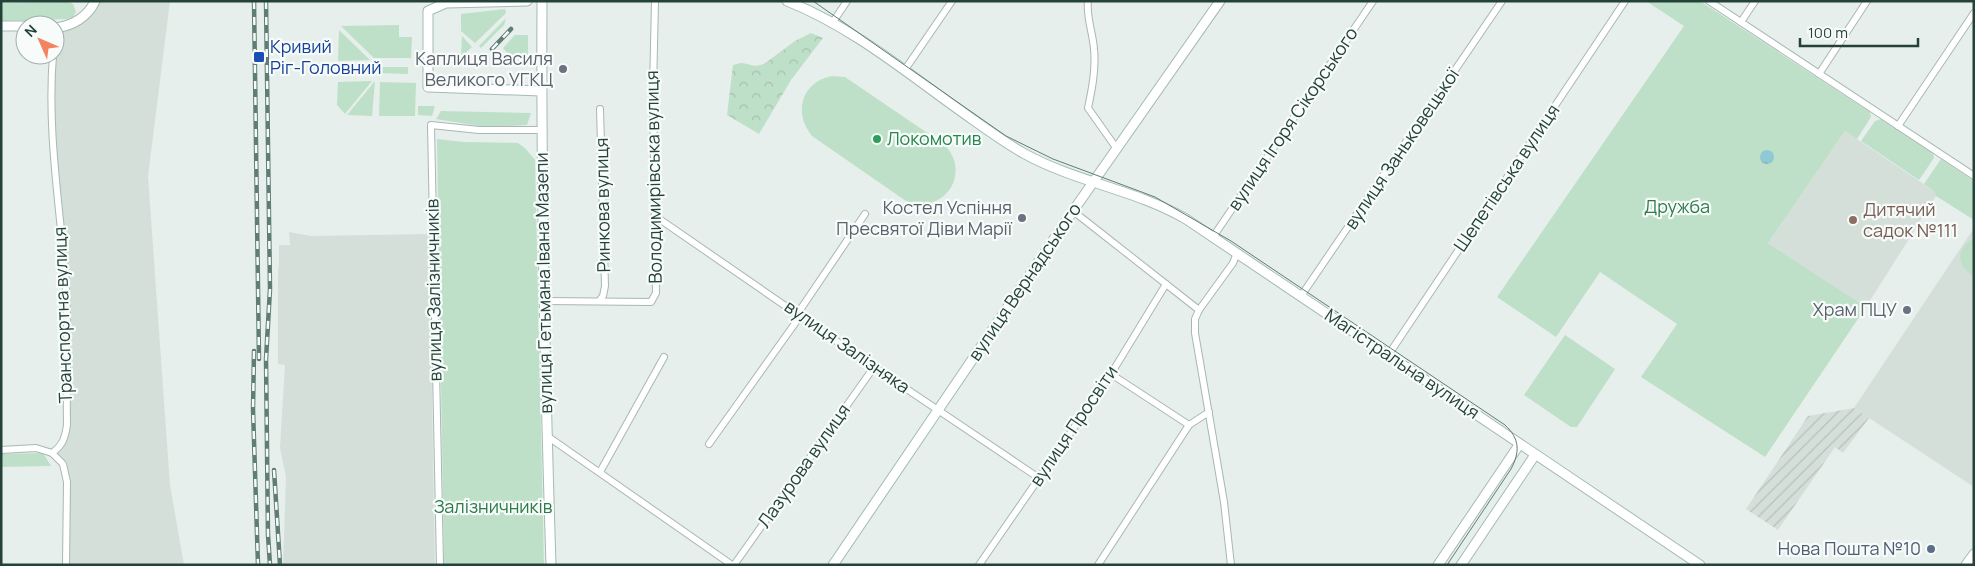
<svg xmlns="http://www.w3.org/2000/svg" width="1975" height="566" viewBox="0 0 1975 566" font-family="Manrope,sans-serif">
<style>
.built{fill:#d4dfda}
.industrial{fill:url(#industrial-furrows)}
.green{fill:#bfe0c8}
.forest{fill:url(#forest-crowns)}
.water{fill:url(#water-ripples)}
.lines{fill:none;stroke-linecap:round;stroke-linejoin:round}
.street-casing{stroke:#a8b8b2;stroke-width:8}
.secondary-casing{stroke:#a4bbb3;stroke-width:11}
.street{stroke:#fff;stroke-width:6}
.secondary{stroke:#fff;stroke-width:9}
.tram{stroke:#5f7d75;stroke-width:1}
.rail-casing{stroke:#5f7d75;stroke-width:4.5}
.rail{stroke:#f7fbf9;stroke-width:2.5;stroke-dasharray:8;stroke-linecap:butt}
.transit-dot{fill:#1a4fb4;stroke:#f7fbf9;stroke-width:2}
.worship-dot{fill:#6b7280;stroke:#f7fbf9;stroke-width:2}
.leisure-dot{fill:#2e9e5b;stroke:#f7fbf9;stroke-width:2}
.education-dot{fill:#8d6e63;stroke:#f7fbf9;stroke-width:2}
.service-dot{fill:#5c6f8a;stroke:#f7fbf9;stroke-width:2}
.labels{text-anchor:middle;stroke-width:4.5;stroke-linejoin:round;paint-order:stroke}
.transit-label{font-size:18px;fill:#164399;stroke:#f7fbf9;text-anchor:start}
.worship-label{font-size:18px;fill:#5b616d;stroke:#f7fbf9;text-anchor:end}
.street-label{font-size:18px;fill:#24423a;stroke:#f7fbf9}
.leisure-label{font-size:18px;fill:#27864d;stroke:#f7fbf9;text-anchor:start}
.park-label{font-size:18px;fill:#2d7a4b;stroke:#f7fbf9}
.education-label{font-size:18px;fill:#785e54;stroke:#f7fbf9;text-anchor:start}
.service-label{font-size:18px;fill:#4e5e75;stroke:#f7fbf9;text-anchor:end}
</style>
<defs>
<pattern id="industrial-furrows" width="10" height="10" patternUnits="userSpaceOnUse" patternTransform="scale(1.25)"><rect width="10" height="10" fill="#d4dfda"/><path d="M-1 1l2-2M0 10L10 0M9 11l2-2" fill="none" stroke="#b6c1bc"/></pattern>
<pattern id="forest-crowns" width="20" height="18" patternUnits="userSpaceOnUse" patternTransform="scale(1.25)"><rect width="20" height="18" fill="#bfe0c8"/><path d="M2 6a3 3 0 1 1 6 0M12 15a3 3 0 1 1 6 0" fill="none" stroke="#a4c1ad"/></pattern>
<pattern id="water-ripples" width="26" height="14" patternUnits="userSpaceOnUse" patternTransform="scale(1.25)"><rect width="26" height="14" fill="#8ec9d4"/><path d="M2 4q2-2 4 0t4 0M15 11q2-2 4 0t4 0" fill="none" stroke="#74a5ad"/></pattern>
</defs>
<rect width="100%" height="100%" fill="#e6efeb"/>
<g class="built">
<polygon points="95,1 170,1 148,176 170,485 184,565 67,565 65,470 52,453 65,440 65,274 50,89 55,55 56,28 66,26"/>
<polygon points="1845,131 1934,191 1936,196 1866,307 1768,243"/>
<polygon points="1974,228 1974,487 1854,408"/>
<polygon points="289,232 311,236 429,234 435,565 283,565 286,477 280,448 285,365 278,364 278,270 279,265 279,245 290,245"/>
</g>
<polygon class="industrial" points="1854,408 1869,418 1843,453 1835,447 1778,530 1746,509 1808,416"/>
<g class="green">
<polygon points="1646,1 1700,1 1870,112 1871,117 1857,139 1845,131 1768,243 1866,307 1765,457 1641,377 1677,324 1600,272 1556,337 1497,297 1684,26"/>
<polygon points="69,2 73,4 76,12 73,17 67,19 1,21 1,3"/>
<polygon points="505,9 506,13 475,43 461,31 461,14"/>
<polygon points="506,18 504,25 481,48 479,46"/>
<polygon points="399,25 399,37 412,37 411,58 374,58 341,26"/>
<polygon points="339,30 370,60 338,61"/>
<polygon points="515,35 528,35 528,56 511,57 503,48"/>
<polygon points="462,36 472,47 461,57"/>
<polygon points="343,67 373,67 372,74 343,73"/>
<polygon points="379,67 408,67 408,74 379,73"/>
<path d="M832,76l13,1 100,68c27,30 -2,70 -39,56l-94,-65c-19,-23 -11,-54 20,-60z"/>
<polygon points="372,81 345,114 337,105 338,82"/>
<polygon points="375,81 372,116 347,115"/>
<polygon points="380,82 416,83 415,116 379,116"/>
<polygon points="418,106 435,106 432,116 418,115"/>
<polygon points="441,111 531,113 527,125 486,127 436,119"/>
<polygon points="1881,119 1933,153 1934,158 1919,180 1861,141 1875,121"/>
<polygon points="437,139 464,142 518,143 525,148 535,160 544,565 444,565"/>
<polygon points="1941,159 1974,181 1974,220 1936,196 1934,191 1924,184"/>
<path d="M1974,238v39c-17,-12 -20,-27 0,-39z"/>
<polygon points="1565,335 1615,369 1577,427 1571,427 1524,395"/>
<polygon points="43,453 51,466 1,467 1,454"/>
</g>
<polygon class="forest" points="811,33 823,38 791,80 759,134 727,115 733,65 742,63 756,66 764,64 795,41"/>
<circle class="water" cx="1767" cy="157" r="7"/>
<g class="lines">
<g class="street-casing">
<g id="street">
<path d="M1088,1c-2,16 5,32 6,48 2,20 -2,40 -6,59l29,41"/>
<polyline points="1709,1 1974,176"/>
<polyline points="833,22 847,1"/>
<polyline points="1741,22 1755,1"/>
<path d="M53,55c-6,73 6,145 12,217 4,51 1,103 2,153 -2,13 -4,20 -15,28l11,11 4,18 -1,83"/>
<polyline points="904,71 952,1"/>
<polyline points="1819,74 1867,1"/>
<polyline points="1898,126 1974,13"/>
<polyline points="1073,211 1199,310 1195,319 1195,333 1224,502 1231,565"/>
<polyline points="655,216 874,367 1039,478"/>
<polyline points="1213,237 1373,1"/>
<polyline points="1301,296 1502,1"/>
<polyline points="600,300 603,296 605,286 600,109"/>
<polyline points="544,301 651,302 656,293 653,91 655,1"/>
<polyline points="1199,310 1233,263 1237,253"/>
<polyline points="798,313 865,214"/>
<polyline points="1389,354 1625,1"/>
<polyline points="1111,374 1189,425"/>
<polyline points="547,436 732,565"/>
<polyline points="709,444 801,315"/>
<polyline points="1,450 36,448 52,453"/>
<polyline points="600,472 664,357"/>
<polyline points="440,565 431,125 479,130 541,130"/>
<polyline points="734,565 874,367"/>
<polyline points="979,565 1111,374 1166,284"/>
<polyline points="1098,565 1189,425 1209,412"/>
</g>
</g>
<g class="secondary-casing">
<g id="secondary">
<polyline points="527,1 446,3 428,11 428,87 541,91"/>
<path d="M542,1c-1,188 3,376 9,564"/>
<path d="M787,1c68,27 125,76 185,118 17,12 35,25 53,35 51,28 111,36 161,65l514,346"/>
<polyline points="1,26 25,26"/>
<path d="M55,28c17,-2 33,-11 40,-27"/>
<polyline points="833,565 1073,211 1220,1"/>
<polyline points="1438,565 1519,445"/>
<polyline points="1461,565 1535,455"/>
<polyline points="1966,565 1974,554"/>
</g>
</g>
<use href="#street" class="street"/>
<use href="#secondary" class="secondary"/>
<path class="tram" d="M813,1l193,135 47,23 102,38 76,44 274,184c15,14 15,27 6,44l-64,96"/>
<g class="rail-casing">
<g id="rail">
<polyline points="254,1 259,359"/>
<polyline points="266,1 270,289 266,359 268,535 270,565"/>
<polyline points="492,49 511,29"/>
<polyline points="254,351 253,409 258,565"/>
<polyline points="274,470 280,565"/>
</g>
</g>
<use href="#rail" class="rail"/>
</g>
<rect class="transit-dot" x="253" y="51" width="12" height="12" rx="2.5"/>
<g class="worship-dot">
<circle cx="563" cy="69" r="5"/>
<circle cx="1022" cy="218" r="5"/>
<circle cx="1907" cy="310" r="5"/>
</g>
<circle class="leisure-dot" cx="877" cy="139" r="5"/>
<circle class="education-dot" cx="1853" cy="220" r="5"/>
<circle class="service-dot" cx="1931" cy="549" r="5"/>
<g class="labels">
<g class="transit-label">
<text x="270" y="53">Кривий<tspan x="270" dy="21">Ріг-Головний</tspan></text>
</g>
<g class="worship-label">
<text x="553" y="65">Каплиця Василя<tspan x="553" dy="21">Великого УГКЦ</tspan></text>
<text x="1012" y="214">Костел Успіння<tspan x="1012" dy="21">Пресвятої Діви Марії</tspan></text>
<text x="1897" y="316">Храм ПЦУ</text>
</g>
<g class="street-label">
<text transform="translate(1293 119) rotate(-56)" y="6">вулиця Ігоря Сікорського</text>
<text transform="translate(1402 149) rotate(-56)" y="6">вулиця Заньковецької</text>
<text transform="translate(654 177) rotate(-91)" y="6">Володимирівська вулиця</text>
<text transform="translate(1507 178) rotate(-56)" y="6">Шепетівська вулиця</text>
<text transform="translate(603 205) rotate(-91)" y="6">Ринкова вулиця</text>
<text transform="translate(1025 282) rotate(-56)" y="6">вулиця Вернадського</text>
<text transform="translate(544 283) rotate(-91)" y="6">вулиця Гетьмана Івана Мазепи</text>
<text transform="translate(434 290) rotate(-91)" y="6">вулиця Залізничників</text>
<text transform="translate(63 315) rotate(-92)" y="6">Транспортна вулиця</text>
<text transform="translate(847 347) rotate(35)" y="6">вулиця Залізняка</text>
<text transform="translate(1402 364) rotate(34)" y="6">Магістральна вулиця</text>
<text transform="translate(1074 426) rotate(-56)" y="6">вулиця Просвіти</text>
<text transform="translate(804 466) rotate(-55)" y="6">Лазурова вулиця</text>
</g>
<g class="leisure-label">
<text x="887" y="145">Локомотив</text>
</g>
<g class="park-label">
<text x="1677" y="213">Дружба</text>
<text x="493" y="513">Залізничників</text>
</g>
<g class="education-label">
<text x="1863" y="216">Дитячий<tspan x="1863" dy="21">садок №111</tspan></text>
</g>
<g class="service-label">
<text x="1921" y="555">Нова Пошта №10</text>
</g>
</g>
<rect width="1975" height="566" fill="none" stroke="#24423a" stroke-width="5"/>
<g transform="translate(40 40) rotate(315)"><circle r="24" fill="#f7fbf9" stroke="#a3b1ad"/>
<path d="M0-4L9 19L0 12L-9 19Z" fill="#f4845f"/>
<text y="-8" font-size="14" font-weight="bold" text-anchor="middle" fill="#24423a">N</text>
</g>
<path d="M1800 38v8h118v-8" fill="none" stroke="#24423a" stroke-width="2.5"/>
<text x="1808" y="38" font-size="15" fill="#24423a" stroke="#f7fbf9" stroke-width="4" paint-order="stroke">100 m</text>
</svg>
